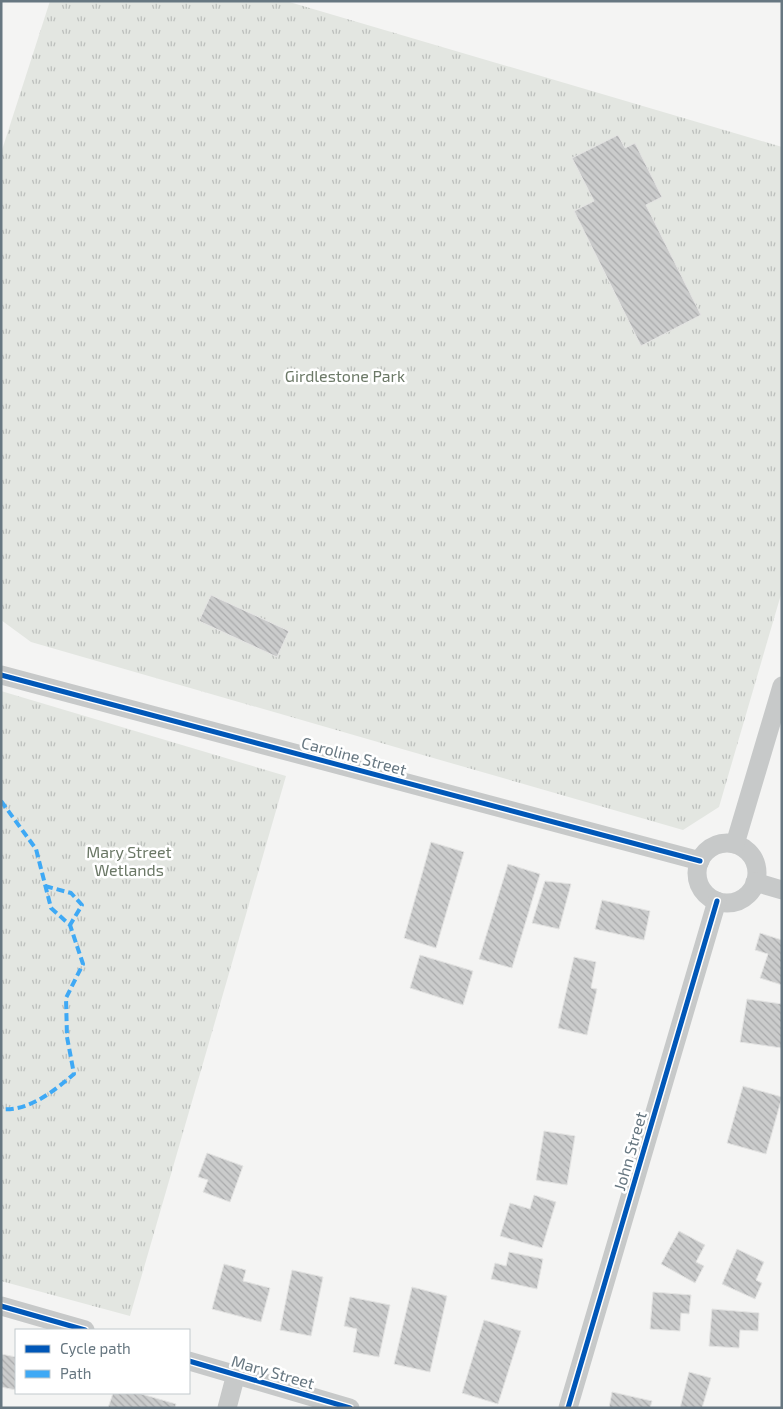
<svg xmlns="http://www.w3.org/2000/svg" width="783" height="1409" viewBox="0 0 783 1409" font-family="'Exo 2',sans-serif">
<style>
.park{fill:url(#park-tufts)}
.building{fill:url(#building-back-hatch);stroke:#e4e4e3}
.lines{fill:none;stroke-linecap:round;stroke-linejoin:round}
.street{stroke:#c7c9c9;stroke-width:19}
.quiet{stroke:#3fa9f5;stroke-width:4;stroke-dasharray:8 4;stroke-linecap:butt}
.cycleway-casing{stroke:#fff;stroke-width:8}
.cycleway{stroke:#0057b8;stroke-width:5}
.labels{text-anchor:middle;stroke-width:5;stroke-linejoin:round;paint-order:stroke}
.park-label{font-size:16px;fill:#6b7866;stroke:#fff}
.street-label{font-size:16px;fill:#677781;stroke:#fff}
</style>
<defs>
<pattern id="park-tufts" width="24" height="20" patternUnits="userSpaceOnUse" patternTransform="scale(1.25)"><rect width="24" height="20" fill="#e3e6e1"/><path d="M3 7l-1-3M5 7V3M7 7l1-3M15 17l-1-3M17 17v-4M19 17l1-3" fill="none" stroke="#bcbfbc"/></pattern>
<pattern id="building-back-hatch" width="6" height="6" patternUnits="userSpaceOnUse" patternTransform="scale(1.25)"><rect width="6" height="6" fill="#cbcccc"/><path d="M-1 5l2 2M0 0l6 6M5-1l2 2" fill="none" stroke="#a9aaab"/></pattern>
</defs>
<rect width="100%" height="100%" fill="#f4f4f3"/>
<g class="park">
<polygon points="50,1 286,1 782,147 782,591 719,807 683,830 31,642 1,620 1,153"/>
<polygon points="1,691 286,776 130,1316 1,1281"/>
</g>
<g class="building">
<polygon points="618,135 625,148 635,143 662,197 646,205 701,315 641,346 574,211 594,201 572,158"/>
<polygon points="211,595 289,631 277,657 199,621"/>
<polygon points="431,842 464,852 436,948 404,938"/>
<polygon points="508,864 540,874 512,968 479,959"/>
<polygon points="545,881 571,884 559,929 532,923"/>
<polygon points="602,900 650,911 644,940 595,929"/>
<polygon points="760,933 782,940 782,985 760,978 768,954 755,950"/>
<polygon points="420,955 473,971 463,1005 410,988"/>
<polygon points="574,957 596,962 591,988 597,989 587,1035 558,1028"/>
<polygon points="747,999 782,1004 782,1048 740,1042"/>
<polygon points="743,1086 782,1097 766,1154 727,1143"/>
<polygon points="544,1131 575,1136 567,1185 536,1180"/>
<polygon points="207,1153 243,1166 230,1202 203,1192 208,1180 198,1177"/>
<polygon points="534,1195 556,1202 542,1248 500,1236 510,1203 530,1209"/>
<polygon points="679,1231 705,1245 696,1262 704,1266 695,1283 661,1264"/>
<polygon points="737,1249 764,1262 756,1280 762,1283 755,1299 722,1284"/>
<polygon points="509,1252 543,1259 537,1289 491,1279 495,1263 506,1266"/>
<polygon points="224,1264 246,1270 243,1281 270,1288 261,1322 212,1309"/>
<polygon points="292,1270 323,1277 311,1336 280,1330"/>
<polygon points="412,1287 447,1296 430,1372 394,1364"/>
<polygon points="653,1292 691,1295 689,1314 681,1313 680,1331 650,1329"/>
<polygon points="350,1297 390,1305 379,1357 353,1352 357,1329 344,1326"/>
<polygon points="712,1309 759,1313 758,1331 740,1330 739,1348 709,1346"/>
<polygon points="484,1320 521,1331 498,1404 462,1393"/>
<polygon points="1,1354 16,1357 16,1390 1,1387"/>
<polygon points="689,1372 711,1378 702,1408 680,1408"/>
<polygon points="612,1392 652,1401 650,1408 609,1408"/>
<polygon points="113,1393 138,1393 176,1404 175,1408 108,1408"/>
</g>
<g class="lines">
<g class="street">
<polyline points="1,675 700,861"/>
<circle cx="727" cy="873" r="30"/>
<polyline points="735,844 782,686"/>
<polyline points="755,882 782,890"/>
<polyline points="1,1306 85,1330"/>
<polyline points="189,1361 350,1408"/>
<polyline points="227,1408 236,1374"/>
<polyline points="568,1408 717,901"/>
</g>
<g class="quiet">
<path d="M1,801l35,48 15,59 19,17 13,39 -17,34 1,39 7,37c-20,17 -46,38 -73,35"/>
<polyline points="45,886 71,893 82,905 70,925"/>
</g>
<g class="cycleway-casing">
<g id="cycleway">
<polyline points="1,675 700,861"/>
<polyline points="1,1306 85,1330"/>
<polyline points="189,1361 350,1408"/>
<polyline points="568,1408 717,901"/>
</g>
</g>
<use href="#cycleway" class="cycleway"/>
</g>
<g class="labels">
<g class="park-label">
<text x="345" y="382">Girdlestone Park</text>
<text x="129" y="858">Mary Street<tspan x="129" dy="18">Wetlands</tspan></text>
</g>
<g class="street-label">
<text transform="translate(354 756) rotate(15)" y="6">Caroline Street</text>
<text transform="translate(630 1151) rotate(-74)" y="6">John Street</text>
<text transform="translate(273 1372) rotate(16)" y="6">Mary Street</text>
</g>
</g>
<rect width="783" height="1409" fill="none" stroke="#677781" stroke-width="5"/>
<rect x="15" y="1329" width="175" height="65" fill="#ffffff" stroke="#c2c9cd"/>
<rect x="25" y="1345" width="25" height="8" fill="#0057b8" stroke="#c2c9cd"/>
<text x="60" y="1354" font-size="15" fill="#677781">Cycle path</text>
<rect x="25" y="1370" width="25" height="8" fill="#3fa9f5" stroke="#c2c9cd"/>
<text x="60" y="1379" font-size="15" fill="#677781">Path</text>
</svg>
